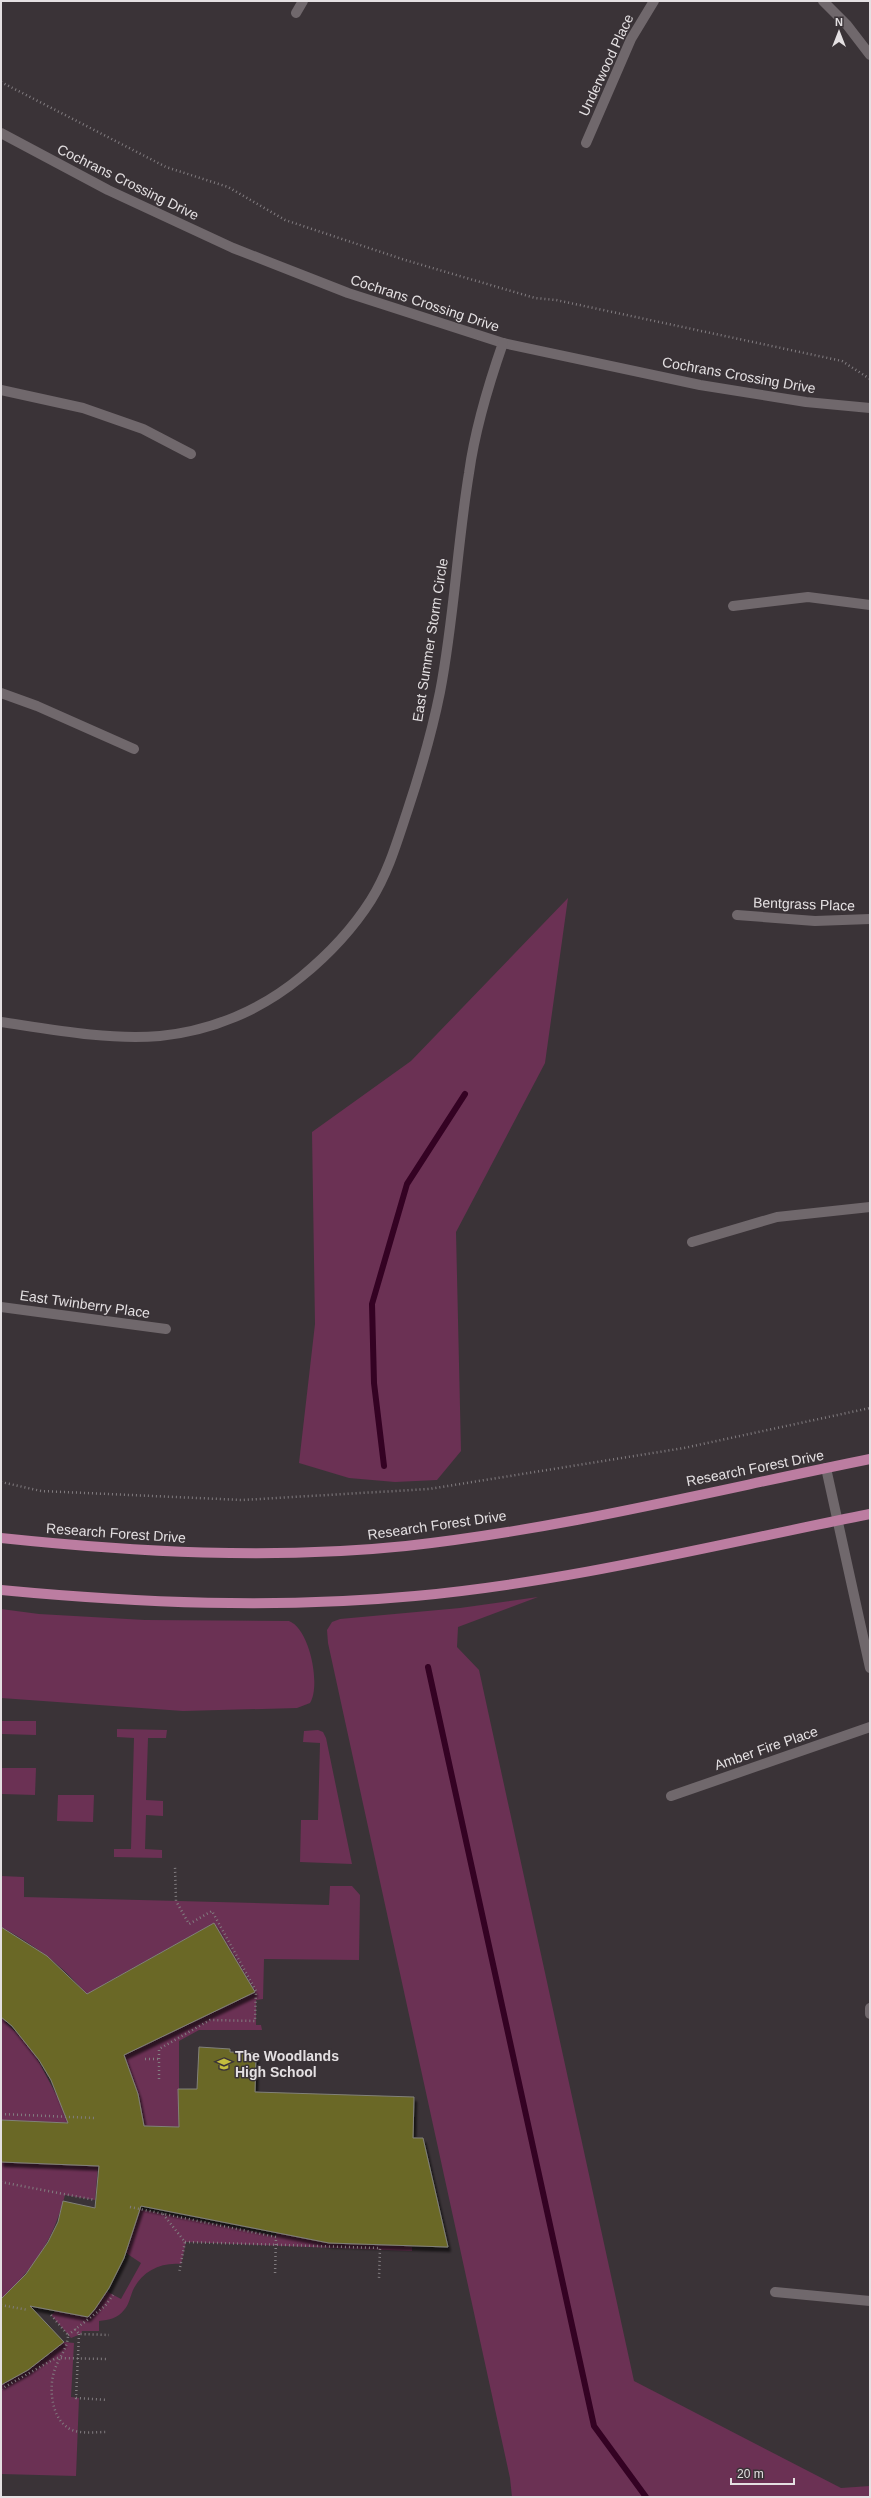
<svg xmlns="http://www.w3.org/2000/svg" width="871" height="2498" viewBox="0 0 871 2498" font-family="Helvetica,sans-serif">
<style>
.green{fill:#6b3154}
.lines{fill:none;stroke-linecap:round;stroke-linejoin:round}
.stream{stroke:#340223;stroke-width:6}
.building{fill:#6b6725;stroke:#818179;filter:url(#shadow)}
.path{stroke:#827d80;stroke-width:2.5;stroke-dasharray:1 3;stroke-linecap:butt}
.minor{stroke:#70686c;stroke-width:10}
.major{stroke:#bc7da1;stroke-width:10}
.labels{text-anchor:middle;stroke-width:3;stroke-linejoin:round;paint-order:stroke}
.street-label{font-size:14px;fill:#e4e0e2;stroke:#3a3337}
.poi-label{font-size:14px;font-weight:bold;fill:#e4e0e2;stroke:#3a3337;text-anchor:start}
</style>
<defs>
<filter id="shadow"><feDropShadow dx="2.5" dy="4.5" stdDeviation="1" flood-color="#0009"/></filter>
</defs>
<rect width="100%" height="100%" fill="#3a3337"/>
<g class="green">
<polygon points="568,898 545,1063 456,1232 461,1451 437,1480 395,1482 349,1478 299,1463 315,1324 312,1132 411,1061"/>
<polygon points="538,1597 458,1627 457,1647 479,1670 634,2381 841,2488 870,2486 870,2497 512,2497 510,2478 328,1643 327,1630 332,1622 340,1619 460,1608"/>
<path d="M1,1609l38,5 106,6 144,1c21,8 32,65 21,82l-13,5 -114,3 -182,-13z"/>
<polygon points="2,1721 36,1721 36,1735 2,1734"/>
<polygon points="117,1729 167,1730 166,1738 148,1738 146,1800 163,1801 163,1816 146,1815 145,1849 162,1850 162,1858 114,1857 114,1849 131,1849 134,1738 117,1737"/>
<polygon points="318,1730 323,1732 326,1738 352,1864 300,1862 301,1820 318,1820 320,1743 303,1742 304,1731"/>
<polygon points="2,1768 36,1768 35,1795 2,1794"/>
<polygon points="58,1795 94,1795 93,1822 57,1821"/>
<path d="M1,1876l23,1v20l305,8 1,-19h22l8,9 -1,65 -95,-1 -1,40 -7,1v25h5l1,5h-63l-20,11v86l-35,-1 -6,-32 -14,-39 130,-63 -40,-69 -110,61 -11,19c-24,-33 -56,-57 -92,-76z"/>
<polygon points="1,2017 32,2049 57,2096 65,2096 95,2124 1,2120"/>
<path d="M1,2162l97,4 -3,34 -30,-5c-12,45 -30,72 -64,104z"/>
<path d="M140,2209l136,27 1,-4 52,11 78,3 5,1v4l-226,-9 -5,22c-20,-2 -39,7 -48,26 -3,7 -4,15 -9,20 -6,8 -15,10 -25,11v10h-17l-1,3 -10,4 -20,-23 5,-4 32,6 18,-26 15,8 20,-36 -15,-10z"/>
<polygon points="64,2342 74,2343 71,2397 79,2398 76,2476 1,2474 1,2385 28,2370"/>
</g>
<g class="lines">
<g class="stream">
<polyline points="384,1466 374,1383 372,1304 407,1184 465,1094"/>
<polyline points="428,1667 594,2426 646,2497"/>
</g>
</g>
<polygon class="building" points="214,1923 255,1992 124,2055 138,2094 144,2126 179,2127 178,2089 197,2089 199,2047 230,2049 230,2052 256,2053 255,2092 414,2097 413,2138 423,2138 448,2247 329,2243 141,2206 124,2258 109,2288 95,2309 88,2317 30,2306 64,2342 28,2370 1,2385 1,2299 26,2274 48,2242 58,2222 63,2201 95,2208 99,2166 1,2162 1,2120 68,2123 51,2080 39,2060 12,2026 1,2017 1,1927 47,1956 87,1994"/>
<g class="lines">
<g class="path">
<polyline points="1,82 166,167 228,187 285,220 405,260 535,298 556,300 842,361 870,379"/>
<polyline points="1,1482 41,1491 242,1500 429,1489 684,1448 870,1408"/>
<polyline points="145,2059 159,2059"/>
<polyline points="159,2079 159,2049 210,2020 255,2021 256,1991 212,1911 189,1924 176,1901 175,1867"/>
<polyline points="1,2114 95,2118"/>
<polyline points="1,2182 95,2200"/>
<polyline points="130,2207 276,2237 275,2275"/>
<polyline points="163,2214 185,2242 179,2273"/>
<polyline points="185,2242 380,2248 379,2278"/>
<polyline points="1,2305 28,2310"/>
<path d="M51,2315l17,20c0,13 -9,22 -13,34 -7,18 -4,52 17,61 10,4 24,2 34,2"/>
<polyline points="75,2329 79,2334 109,2335"/>
<polyline points="79,2334 76,2398 107,2400"/>
<polyline points="68,2335 105,2306 113,2295"/>
<polyline points="1,2389 56,2358 108,2359"/>
</g>
<g class="minor">
<polyline points="823,1 847,25 870,55"/>
<polyline points="296,13 303,1"/>
<polyline points="1,133 108,190 233,248 348,293 503,343 700,385 806,402 870,408"/>
<polyline points="586,143 631,39 654,1"/>
<polyline points="1,390 83,408 143,429 191,454"/>
<polyline points="733,606 808,597 870,605"/>
<polyline points="1,693 37,706 134,749"/>
<polyline points="737,915 815,921 870,919"/>
<path d="M1,1022c53,8 106,18 159,14 52,-5 101,-26 141,-59 27,-22 51,-47 70,-77 17,-27 26,-58 36,-88 13,-39 25,-80 33,-120 14,-72 17,-146 29,-219 6,-44 19,-87 34,-130"/>
<polyline points="692,1242 777,1217 870,1207"/>
<polyline points="1,1307 166,1329"/>
<polyline points="826,1468 870,1668"/>
<polyline points="671,1796 870,1727"/>
<polyline points="870,2008 870,2014"/>
<polyline points="775,2292 870,2301"/>
</g>
<g class="major">
<path d="M1,1538c134,14 270,22 405,8 156,-17 310,-56 464,-87"/>
<path d="M1,1590c138,13 275,19 414,6 153,-14 304,-52 455,-82"/>
</g>
</g>
<defs>
<g id="school-bare" transform="scale(1.08)"><path d="M0-5L7-2L0 1L-7-2ZM-4 1L0 2.5L4 1V4Q0 6-4 4Z" fill="#c3bd3e" stroke="#3a3337" stroke-width="2.5" paint-order="stroke"/></g>
</defs>
<g fill-rule="evenodd">
<use href="#school-bare" x="224" y="2064"/>
</g>
<g class="labels">
<g class="street-label">
<text transform="translate(606 65) rotate(-65)" y="5">Underwood Place</text>
<text transform="translate(128 182) rotate(26)" y="5">Cochrans Crossing Drive</text>
<text transform="translate(425 303) rotate(18)" y="5">Cochrans Crossing Drive</text>
<text transform="translate(739 375) rotate(10)" y="5">Cochrans Crossing Drive</text>
<text transform="translate(430 640) rotate(-81)" y="5">East Summer Storm Circle</text>
<text transform="translate(804 904) rotate(2)" y="5">Bentgrass Place</text>
<text transform="translate(85 1304) rotate(8)" y="5">East Twinberry Place</text>
<text transform="translate(755 1468) rotate(-11)" y="5">Research Forest Drive</text>
<text transform="translate(437 1525) rotate(-8)" y="5">Research Forest Drive</text>
<text transform="translate(116 1533) rotate(4)" y="5">Research Forest Drive</text>
<text transform="translate(766 1748) rotate(-19)" y="5">Amber Fire Place</text>
</g>
<g class="poi-label">
<text x="235" y="2061">The Woodlands<tspan x="235" dy="16">High School</tspan></text>
</g>
</g>
<rect width="871" height="2498" fill="none" stroke="#e4e0e2" stroke-width="4"/>
<g transform="translate(839 32)" stroke="#3a3337" stroke-width="3" paint-order="stroke">
<path d="M0-3L7 15L0 10L-7 15Z" fill="#e4e0e2"/>
<text y="-6" font-size="11" font-weight="bold" text-anchor="middle" fill="#e4e0e2">N</text>
</g>
<path d="M731 2478v6h63v-6" fill="none" stroke="#e4e0e2" stroke-width="2"/>
<text x="737" y="2478" font-size="12" fill="#e4e0e2" stroke="#3a3337" stroke-width="3" paint-order="stroke">20 m</text>
</svg>
